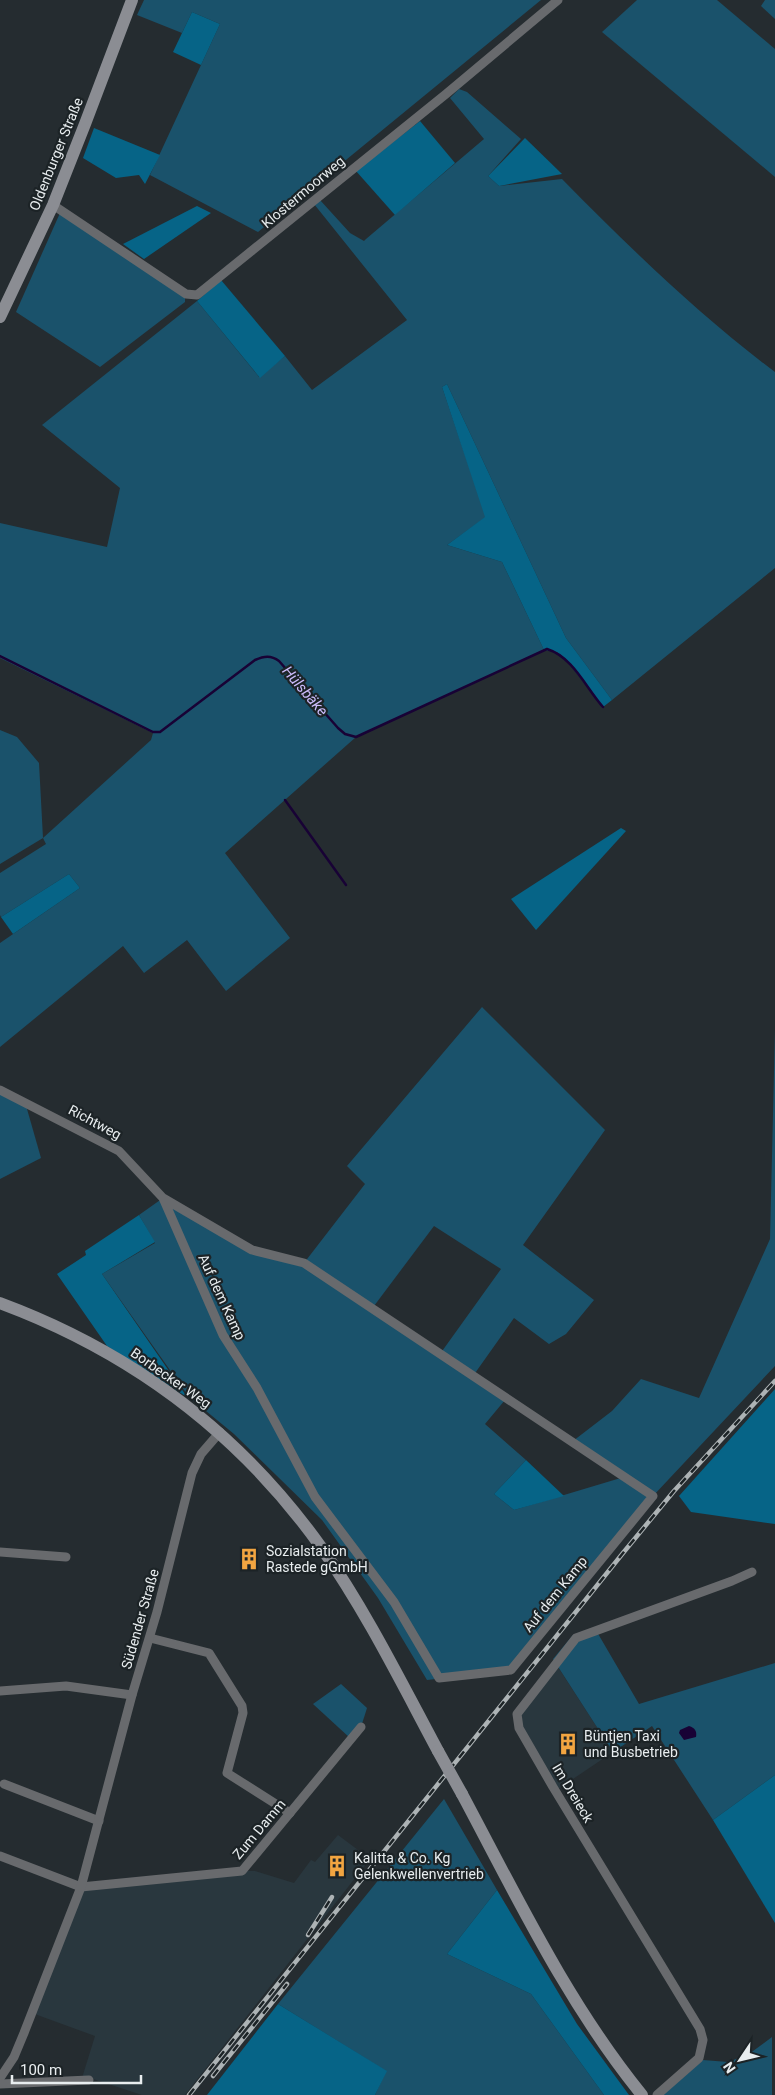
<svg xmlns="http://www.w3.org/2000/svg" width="775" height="2095" viewBox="0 0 775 2095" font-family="Roboto,sans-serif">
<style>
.built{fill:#29373e}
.green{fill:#1a526b}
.forest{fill:#066487}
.water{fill:#180235}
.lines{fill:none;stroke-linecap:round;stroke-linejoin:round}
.stream{stroke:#180235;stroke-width:2.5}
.street{stroke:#686a6d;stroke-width:9}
.secondary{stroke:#8b8d93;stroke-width:12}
.rail-casing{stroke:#adb3b5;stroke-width:4.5}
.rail{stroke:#1c2326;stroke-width:2.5;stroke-dasharray:8;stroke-linecap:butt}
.secondary-bridge{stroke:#8b8d93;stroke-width:12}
.labels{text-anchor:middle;stroke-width:4.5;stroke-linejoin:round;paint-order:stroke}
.street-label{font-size:14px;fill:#e8edef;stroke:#1c2326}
.poi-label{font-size:14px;fill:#e8edef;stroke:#1c2326;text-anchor:start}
.water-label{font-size:15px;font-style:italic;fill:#ccbcfb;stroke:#1c2326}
</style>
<rect width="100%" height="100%" fill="#252c30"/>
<g class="built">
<polygon points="554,1661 613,1752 558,1789 522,1726 515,1710"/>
<polygon points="338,1835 370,1859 185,2095 142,2095 90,2078 82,2078 95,2036 32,2013 81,1887 242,1871 255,1871 294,1883 311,1860 315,1862"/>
</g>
<g class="green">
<polygon points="144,0 541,0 258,232 150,175 220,24 192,12 182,33 137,15"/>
<polygon points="637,0 717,0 775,49 775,177 602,32"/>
<polygon points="765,0 775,0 775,19 761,6"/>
<path d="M459,89l8,3 54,47 -33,37 11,10 63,-7c67,68 137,136 213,193v196l-163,132 -46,-62 -119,-254 -5,3 44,130 -39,28 55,17 42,88 -188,87 -131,116 65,85 -64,53 -39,-51 -43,33 -21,-27 -123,101v-104l80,-55 -11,-14 -68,43 -1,-2v-42l46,-29 -3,-6 -43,26v-134l17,7 22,26 4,75 108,-98 2,-7 -153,-75v-135l107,24 13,-59 -78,-63 155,-124 62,76 26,-21 27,34 95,-70 -93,-116 6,-4 30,33 14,8 2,-2 118,-100 -34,-41z"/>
<polygon points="60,213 185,296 185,302 100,367 16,312"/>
<polygon points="482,1007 605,1130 523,1245 594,1300 566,1334 549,1344 514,1318 473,1376 440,1354 501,1269 434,1226 374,1306 312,1269 371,1312 505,1400 485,1424 526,1460 494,1494 514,1510 624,1477 573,1441 612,1411 641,1379 699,1398 770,1239 775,1030 775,1366 653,1496 516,1670 427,1680 378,1598 322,1520 234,1434 189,1397 102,1274 155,1243 139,1215 163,1198 252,1250 304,1263 365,1184 347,1166"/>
<polygon points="0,1090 25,1102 41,1158 0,1179"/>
<polygon points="597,1632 639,1704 775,1663 775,1775 713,1820 652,1726 613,1752 553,1659 573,1635 577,1638"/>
<polygon points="341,1684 367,1708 361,1727 350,1738 313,1704"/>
<polygon points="444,1799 497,1890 447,1954 531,1994 604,2095 375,2095 386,2071 278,2004"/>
<polygon points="772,2037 772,2095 663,2095 703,2060 728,2062 749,2054"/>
</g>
<g class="forest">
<polygon points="192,12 220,24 201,65 173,52"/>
<polygon points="420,121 455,163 395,215 356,171"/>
<polygon points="94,128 160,155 145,184 139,175 116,178 83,158"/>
<polygon points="525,138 562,174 499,186 488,176"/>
<polygon points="197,206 211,213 144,259 123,244"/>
<polygon points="221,280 285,356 260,378 197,301"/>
<polygon points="447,384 566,638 612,700 603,707 567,661 557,652 544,650 502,562 447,545 485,517 442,387"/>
<polygon points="621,828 626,831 536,930 511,899"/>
<polygon points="69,874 80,888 13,934 1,917"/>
<polygon points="139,1215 155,1242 102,1274 187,1397 107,1346 57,1274 86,1255 85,1251"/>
<polygon points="775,1389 775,1524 691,1512 679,1496"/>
<polygon points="526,1460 564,1496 514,1510 494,1494"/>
<polygon points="775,1775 775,1923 713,1820"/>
<polygon points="497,1890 577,2024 629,2095 604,2095 531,1994 447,1954"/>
<polygon points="278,2004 387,2071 375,2095 207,2095"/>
</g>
<path class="water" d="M689,1726c6,2 8,5 7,11l-12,3 -5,-7 1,-3z"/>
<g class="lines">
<g class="stream">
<path d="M0,656l153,76h7l95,-72c9,-4 16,-5 24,1l59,67 7,6 11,3 191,-88c26,8 39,39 56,58"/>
<polyline points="285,800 346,885"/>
</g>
<g class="street">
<polyline points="53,205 186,294 197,295 446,94 558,0"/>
<polyline points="0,1090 119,1151 163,1198 252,1250 304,1263 653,1496 511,1670 439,1678 394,1602 315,1497 257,1388 223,1335 163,1198"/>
<polyline points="0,1552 66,1557"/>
<polyline points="150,1638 209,1653 242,1706 243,1713 227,1773 290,1813"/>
<polyline points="0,1691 66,1686 132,1695"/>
<polyline points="4,1784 99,1821"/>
<polyline points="0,1856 81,1887 242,1871 361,1727"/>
<polyline points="0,2078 14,2057 24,2033 81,1887 132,1695 157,1612 192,1473 201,1454 220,1432"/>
<polyline points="0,2084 89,2080"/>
<polyline points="657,2095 699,2058 703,2040 700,2029 553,1787 519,1728 517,1714 576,1638 732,1581 752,1572"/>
</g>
<g class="secondary">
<polyline points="0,317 53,205 85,124 132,0"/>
<path d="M0,1303c132,49 239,129 321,244 45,64 80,135 117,204"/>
<path d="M462,1794c55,103 106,210 180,301"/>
</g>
<g class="rail-casing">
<g id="rail">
<polyline points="308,1935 332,1897"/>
<polyline points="213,2076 287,1984"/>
<polyline points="189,2095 623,1553 674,1491 775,1381"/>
</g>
</g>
<use href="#rail" class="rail"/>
<polyline class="secondary-bridge" points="438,1751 462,1794"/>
</g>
<defs>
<g id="building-bare" transform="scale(1.725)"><path d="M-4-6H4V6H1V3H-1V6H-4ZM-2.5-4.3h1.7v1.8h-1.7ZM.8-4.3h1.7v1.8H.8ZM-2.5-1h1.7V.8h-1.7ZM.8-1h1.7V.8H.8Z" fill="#f2a541" stroke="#1c2326" stroke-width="2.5" paint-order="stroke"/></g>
</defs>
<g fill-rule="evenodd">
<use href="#building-bare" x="249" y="1559"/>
<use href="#building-bare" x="568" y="1744"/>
<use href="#building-bare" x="337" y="1866"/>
</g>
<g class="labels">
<g class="street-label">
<text transform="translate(56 154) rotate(-68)" y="5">Oldenburger Straße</text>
<text transform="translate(303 192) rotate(-40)" y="5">Klostermoorweg</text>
<text transform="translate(95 1122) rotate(28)" y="5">Richtweg</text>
<text transform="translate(222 1297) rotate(65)" y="5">Auf dem Kamp</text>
<text transform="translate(171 1378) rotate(35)" y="5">Borbecker Weg</text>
<text transform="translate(555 1594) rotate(-51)" y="5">Auf dem Kamp</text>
<text transform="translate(140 1619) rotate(-74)" y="5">Südender Straße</text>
<text transform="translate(573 1793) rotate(59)" y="5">Im Dreieck</text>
<text transform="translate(259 1829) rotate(-50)" y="5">Zum Damm</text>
</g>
<g class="poi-label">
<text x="266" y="1556">Sozialstation<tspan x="266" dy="16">Rastede gGmbH</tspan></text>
<text x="584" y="1741">Büntjen Taxi<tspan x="584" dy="16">und Busbetrieb</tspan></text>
<text x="354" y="1863">Kalitta &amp; Co. Kg<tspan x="354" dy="16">Gelenkwellenvertrieb</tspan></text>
</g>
<g class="water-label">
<text transform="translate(305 691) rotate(49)" y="5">Hülsbäke</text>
</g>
</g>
<g transform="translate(740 2060) rotate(235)" stroke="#1c2326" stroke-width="4" paint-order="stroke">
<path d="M0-4L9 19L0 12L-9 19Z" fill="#e8edef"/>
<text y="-8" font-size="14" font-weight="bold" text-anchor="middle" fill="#e8edef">N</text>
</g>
<path d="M12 2075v8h129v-8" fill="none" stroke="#e8edef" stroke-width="2.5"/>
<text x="20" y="2075" font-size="15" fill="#e8edef" stroke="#1c2326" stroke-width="4" paint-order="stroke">100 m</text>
</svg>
